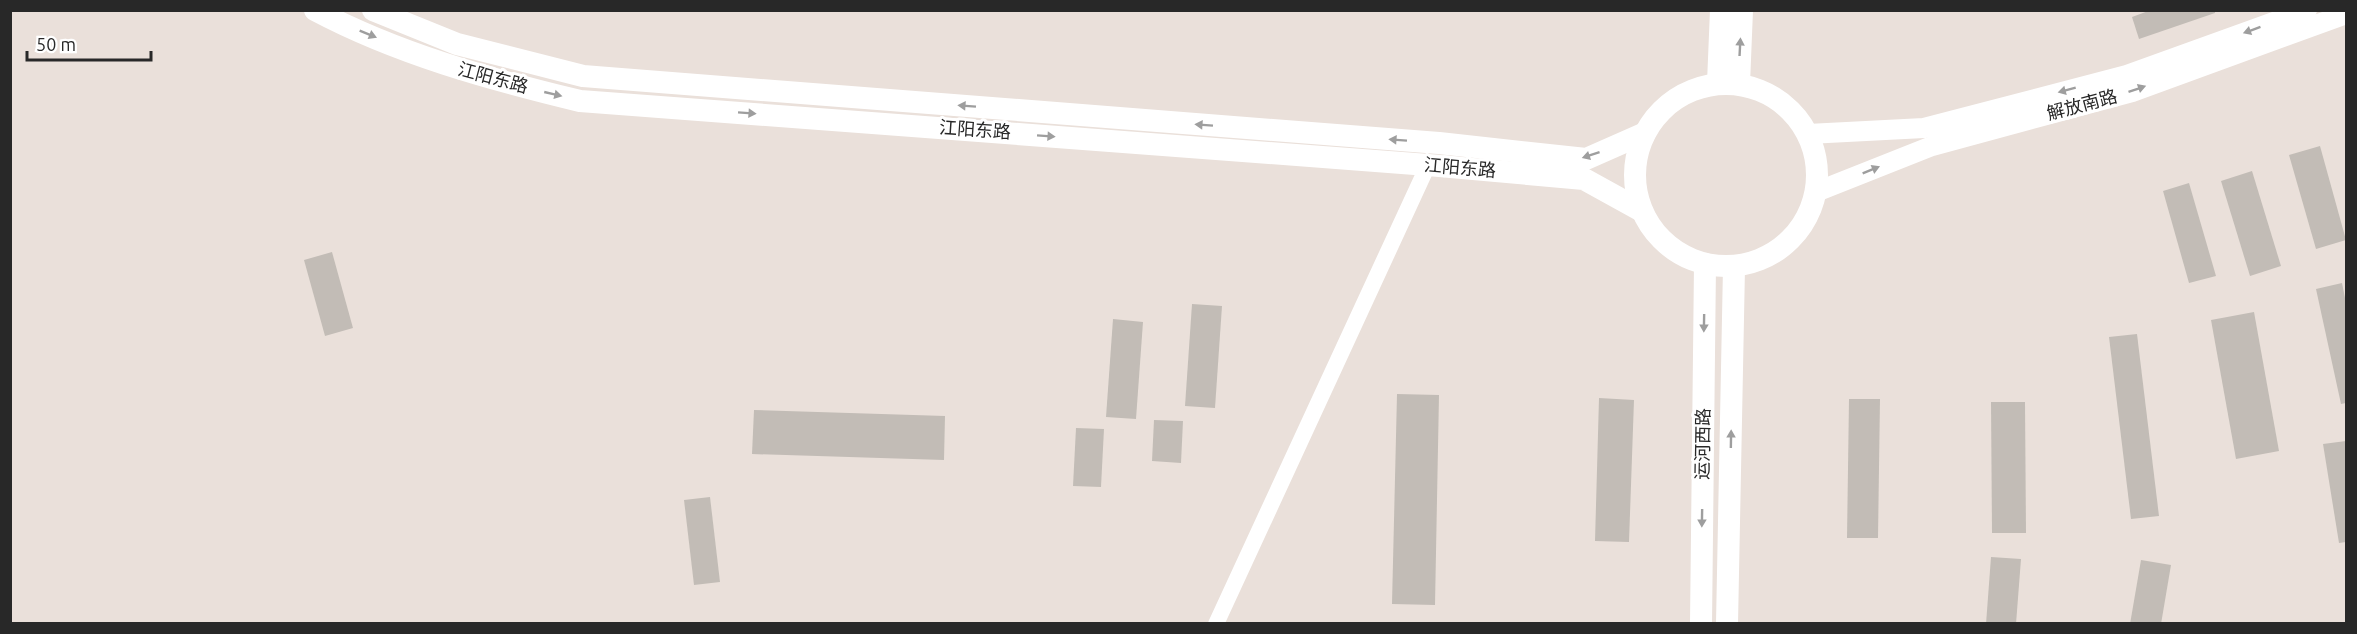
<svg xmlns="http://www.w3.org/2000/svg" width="2357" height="634" viewBox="0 0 2357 634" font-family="Ubuntu,'Noto Sans SC',sans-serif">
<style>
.building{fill:#c2bcb6}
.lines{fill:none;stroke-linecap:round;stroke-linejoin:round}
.minor{stroke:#fff;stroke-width:16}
.tertiary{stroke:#fff;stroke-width:20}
.secondary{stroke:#fff;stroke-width:22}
.oneway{fill:#9e9e9e}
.labels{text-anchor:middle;stroke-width:6;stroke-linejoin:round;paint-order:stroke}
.street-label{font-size:18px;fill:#282828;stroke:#fff}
</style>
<rect width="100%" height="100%" fill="#eae0da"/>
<g class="building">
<polygon points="2151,10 2215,10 2215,13 2139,39 2132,17"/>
<polygon points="2320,146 2346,240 2316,249 2289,155"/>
<polygon points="2252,171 2281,266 2250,276 2221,181"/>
<polygon points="2189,183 2216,276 2189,283 2163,191"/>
<polygon points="332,252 353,328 325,336 304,260"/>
<polygon points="2342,283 2346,303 2346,403 2341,404 2316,289"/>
<polygon points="1192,304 1222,306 1215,408 1185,406"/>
<polygon points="2254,312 2279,451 2236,459 2211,320"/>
<polygon points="1113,319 1143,322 1136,419 1106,417"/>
<polygon points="2137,334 2159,516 2131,519 2109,337"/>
<polygon points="1397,394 1439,395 1435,605 1392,604"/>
<polygon points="1599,398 1634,400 1629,542 1595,541"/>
<polygon points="1849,399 1880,399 1878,538 1847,538"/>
<polygon points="1991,402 2025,402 2026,533 1992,533"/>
<polygon points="754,410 945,416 944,460 752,454"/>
<polygon points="1154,420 1183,421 1181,463 1152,461"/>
<polygon points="1076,428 1104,429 1101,487 1073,486"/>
<polygon points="2346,441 2346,542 2339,543 2323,444"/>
<polygon points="710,497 720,582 694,585 684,500"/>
<polygon points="1991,557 2021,559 2016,624 1986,624"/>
<polygon points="2141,560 2171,565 2161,624 2130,624"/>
</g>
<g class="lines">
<polyline class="minor" points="1216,624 1428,165"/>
<g class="tertiary">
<polyline points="1808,134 1924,128 2127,75 2307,10"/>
<polyline points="1816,192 1932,146 2132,92 2346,14"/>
</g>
<g class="secondary">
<path d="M315,10c83,44 174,69 265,91l848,64 156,14 58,32"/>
<polyline points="373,10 457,44 583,76 1439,143 1586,159 1645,133"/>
<polyline points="1718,83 1721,10"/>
<polyline points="1739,84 1742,10"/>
<circle cx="1726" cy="175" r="91"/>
<polyline points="1701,624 1705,264"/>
<polyline points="1727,624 1734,267"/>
</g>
</g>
<defs><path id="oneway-solid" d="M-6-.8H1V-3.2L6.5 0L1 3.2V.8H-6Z" transform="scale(1.5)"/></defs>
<g class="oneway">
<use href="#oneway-solid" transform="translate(2252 30) rotate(160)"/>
<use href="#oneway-solid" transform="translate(368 34) rotate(22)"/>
<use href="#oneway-solid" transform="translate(1740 47) rotate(-87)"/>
<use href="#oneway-solid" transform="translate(2137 89) rotate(-19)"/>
<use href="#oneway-solid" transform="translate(2067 90) rotate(165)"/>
<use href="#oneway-solid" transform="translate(553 94) rotate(13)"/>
<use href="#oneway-solid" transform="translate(967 106) rotate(-176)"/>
<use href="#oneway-solid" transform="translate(747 113) rotate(4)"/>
<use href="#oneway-solid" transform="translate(1204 125) rotate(-176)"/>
<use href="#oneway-solid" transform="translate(1046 136) rotate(4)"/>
<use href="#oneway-solid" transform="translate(1398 140) rotate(-176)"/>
<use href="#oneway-solid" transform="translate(1591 155) rotate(162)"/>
<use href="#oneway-solid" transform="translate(1871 170) rotate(-22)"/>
<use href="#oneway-solid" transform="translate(1704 323) rotate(91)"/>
<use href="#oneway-solid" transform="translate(1731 439) rotate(-89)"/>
<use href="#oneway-solid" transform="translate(1702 518) rotate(91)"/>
</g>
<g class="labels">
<g class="street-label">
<text transform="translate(493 78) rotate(15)" y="6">江阳东路</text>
<text transform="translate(2082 105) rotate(-15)" y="6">解放南路</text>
<text transform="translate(975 130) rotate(4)" y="6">江阳东路</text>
<text transform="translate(1460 168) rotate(5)" y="6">江阳东路</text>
<text transform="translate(1703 444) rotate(-89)" y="6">运河西路</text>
</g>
</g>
<rect width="2357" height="634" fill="none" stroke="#282828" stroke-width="24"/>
<path d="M27 51v9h124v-9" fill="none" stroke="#282828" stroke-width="3"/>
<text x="36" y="51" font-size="18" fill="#282828" stroke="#ffffff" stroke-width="4.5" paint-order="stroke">50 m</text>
</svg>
